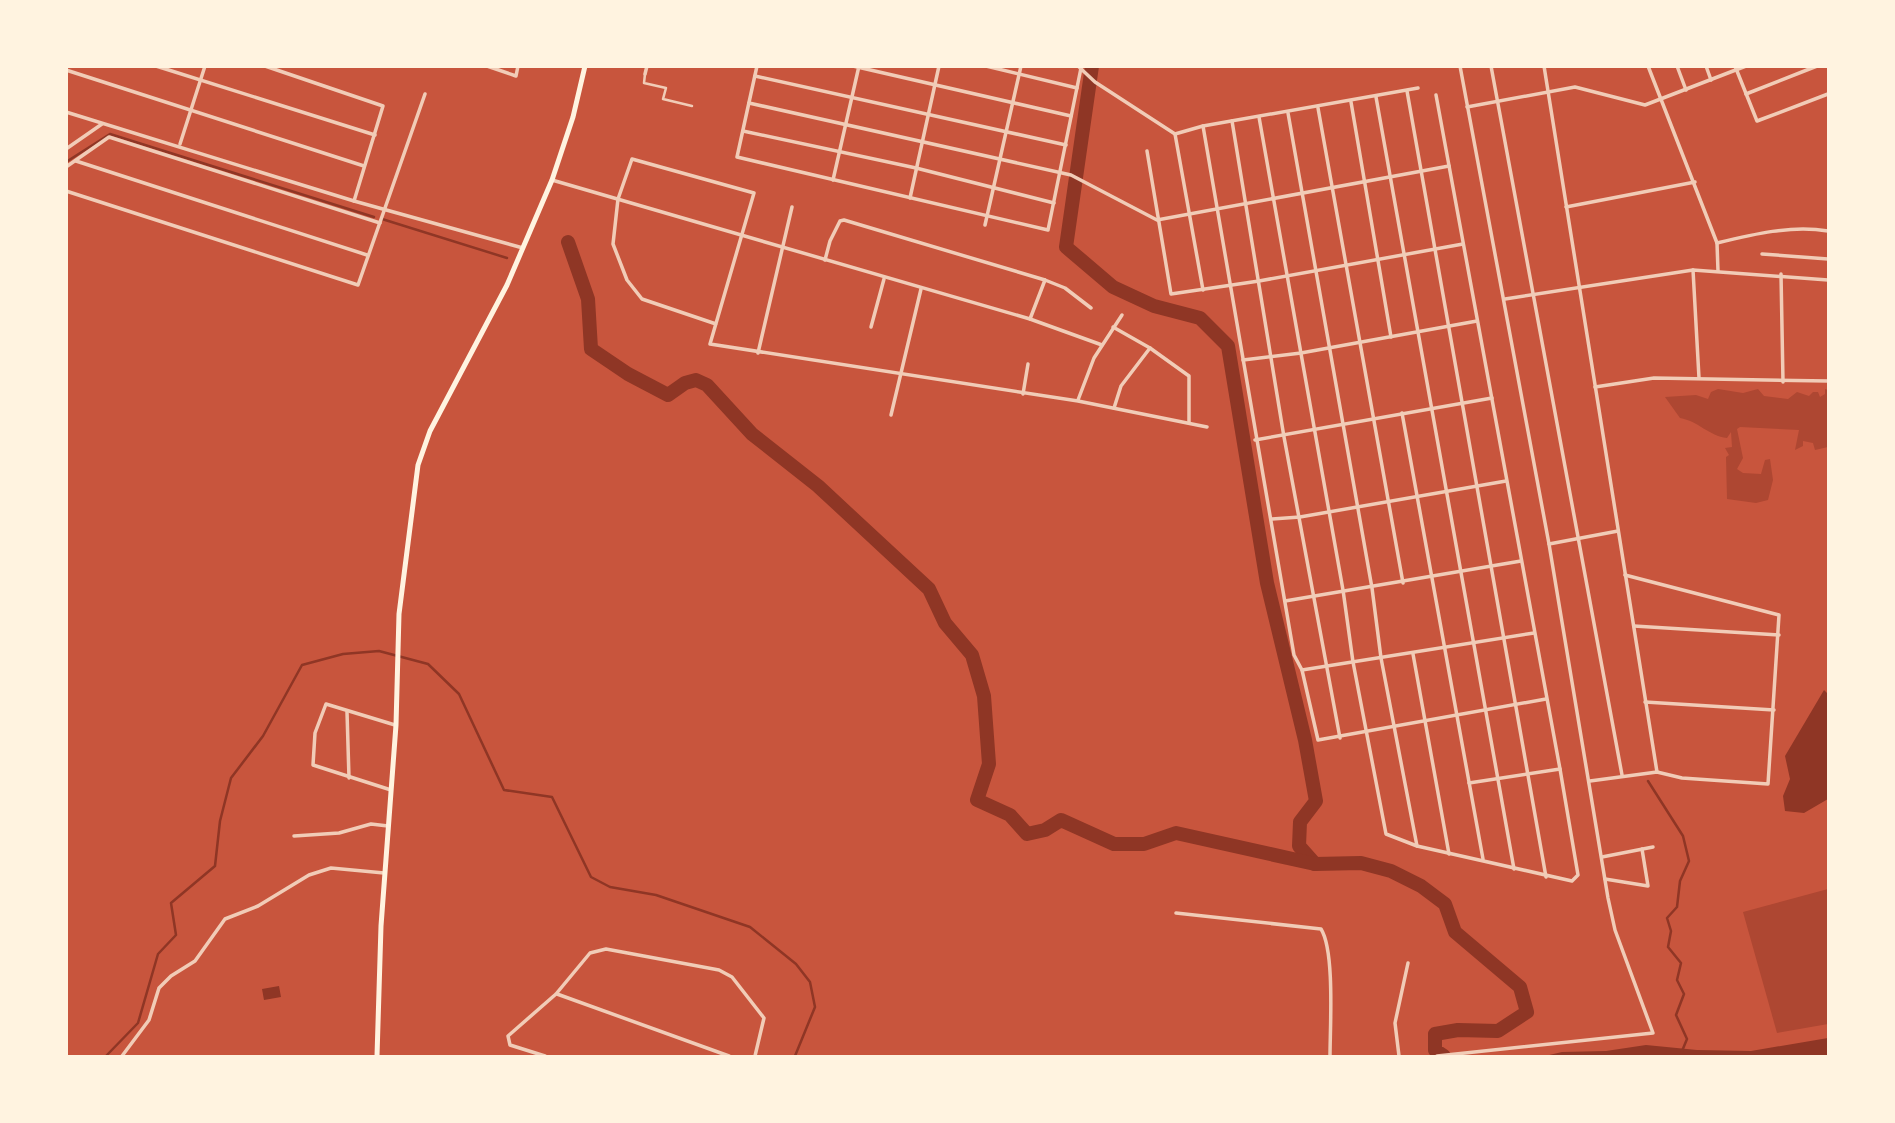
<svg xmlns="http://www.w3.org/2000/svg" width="1895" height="1123" viewBox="0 0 1895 1123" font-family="Arial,sans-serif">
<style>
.green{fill:#ae4732}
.water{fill:#8f3625}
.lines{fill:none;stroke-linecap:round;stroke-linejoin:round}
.stream{stroke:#8f3625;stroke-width:2.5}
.river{stroke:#8f3625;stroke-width:14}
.pedestrian{stroke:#f1ccb7;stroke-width:2.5}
.minor{stroke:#f1ccb7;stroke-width:3.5}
.secondary{stroke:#fff3e0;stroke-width:5}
</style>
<rect width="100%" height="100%" fill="#c8553d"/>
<g class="green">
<path d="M1718,389l25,4 15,-4 6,7 24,3 9,-7 12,4 4,-4h5l2,5 5,-3v-5l3,1v57l-13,3 -2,-7 -10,-2v5l-8,4 4,-20 -59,-3 -3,2 6,29 -6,11 6,4 18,1 4,-14 5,-1 3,21 -5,20 -12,3 -29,-4 -1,-42 3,-2 -4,-7 7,-1 -1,-15 -4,6c-18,-2 -29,-17 -47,-20l-15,-21 31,-2 12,4 3,-7z"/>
<polygon points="1828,889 1828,1024 1777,1033 1743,912"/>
</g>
<g class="water">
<polygon points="1824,690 1828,694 1828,799 1804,813 1785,811 1783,796 1790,779 1785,756"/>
<polygon points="279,986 281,997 264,1000 262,989"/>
<polygon points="1828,1038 1828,1056 1545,1056 1562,1052 1606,1051 1646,1045 1697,1050 1751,1051"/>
</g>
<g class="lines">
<g class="stream">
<polyline points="66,162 110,134 374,217"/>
<polyline points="382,219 507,258"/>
<polyline points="1648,781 1683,836 1689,861 1680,881 1677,907 1667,918 1671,931 1668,947 1681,963 1677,980 1684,994 1676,1015 1687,1039 1680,1056"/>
<polyline points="106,1056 138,1023 158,954 176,935 171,903 215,866 220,821 231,778 263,736 302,665 343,654 379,651 428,664 459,694 504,790 552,797 591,877 610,887 656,895 750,927 796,964 810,982 815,1007 795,1056"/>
</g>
<g class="river">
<polyline points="1092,66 1066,247 1113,287 1154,306 1200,318 1228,346 1267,583 1305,740 1316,801 1300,822 1299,846 1315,864"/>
<polyline points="568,242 588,299 591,349 628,374 668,395 685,383 696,380 707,385 752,434 818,486 929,589 945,623 972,655 984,696 989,764 977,800 1010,815 1027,834 1045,830 1061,820 1114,844 1144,844 1176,833 1315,864 1361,863 1391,871 1421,886 1445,904 1455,932 1520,987 1527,1012 1498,1031 1458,1030 1435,1034 1435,1050 1444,1056"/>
</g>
<polyline class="pedestrian" points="645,74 644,83 666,88 663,99 692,106"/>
<g class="minor">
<polyline points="156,66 375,135"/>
<polyline points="265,66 383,106 354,201"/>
<polyline points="487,66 516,76 518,66"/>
<polyline points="757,66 737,157 1048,230 1081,68"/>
<polyline points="853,66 1071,116"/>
<polyline points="986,66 1077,88"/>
<polyline points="1078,66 1095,82 1175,134 1203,126 1418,88"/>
<polyline points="1491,66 1622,775"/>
<polyline points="1544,66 1657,772"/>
<polyline points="1648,66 1717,243 1718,271"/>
<polyline points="1677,66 1686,90"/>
<polyline points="1706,66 1711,80"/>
<polyline points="1735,66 1757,121 1828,94"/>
<polyline points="66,70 364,166"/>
<polyline points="645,74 647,66"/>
<polyline points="755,76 1066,145"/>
<polyline points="1407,91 1546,877"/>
<polyline points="1746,94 1817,66"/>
<polyline points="1376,97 1514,869"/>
<polyline points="1351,102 1391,337"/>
<polyline points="749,103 1071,175 1157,220 1449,166"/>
<polyline points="1467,107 1575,87 1645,105 1746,66"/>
<polyline points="1318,108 1403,583"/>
<polyline points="66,112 354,201 523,248"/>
<polyline points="1288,113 1372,588 1381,658 1417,846"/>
<polyline points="1259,117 1343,590 1353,662 1386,834 1417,846 1572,881 1578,875 1560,769 1436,95"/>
<polyline points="1232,121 1284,437 1340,738"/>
<polyline points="1203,126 1294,655 1302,670 1318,740 1546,699"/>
<polyline points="743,131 916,168 1054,203"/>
<polyline points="1175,134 1203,290"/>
<polyline points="180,144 205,66"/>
<polyline points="66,149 102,124"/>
<polyline points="1147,151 1171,294 1259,281 1463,244"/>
<polyline points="76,161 367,255"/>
<polyline points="66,167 109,137 380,223"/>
<polyline points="552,180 1030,319 1102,345"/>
<polyline points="833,180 859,66"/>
<polyline points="66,191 358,285 425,94"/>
<polyline points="910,198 939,66"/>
<polyline points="1566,207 1695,182"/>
<polyline points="985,225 1021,66"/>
<path d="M1717,243c37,-9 74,-18 111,-12"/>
<polyline points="1762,254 1828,259"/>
<polyline points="825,260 830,241 840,221 844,220 1045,280 1065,288 1091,308"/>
<polyline points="1693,270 1699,378"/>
<polyline points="1781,274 1783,382"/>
<polyline points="1505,299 1693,270 1828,280"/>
<polyline points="1030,319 1045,280"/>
<polyline points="716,324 642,299 627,280 613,244 618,199 632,159 754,193 710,344 1078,401 1207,427"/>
<polyline points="871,327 884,279"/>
<polyline points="1113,327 1150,348 1189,376 1189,423"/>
<polyline points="758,353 792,207"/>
<polyline points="1243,360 1301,353 1477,321"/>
<polyline points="1595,387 1654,378 1828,381"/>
<polyline points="1023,394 1028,364"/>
<polyline points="1078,400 1094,358 1122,315"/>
<polyline points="1114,408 1121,386 1150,348"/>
<polyline points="1402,413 1483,859"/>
<polyline points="891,415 921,289"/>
<polyline points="1255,440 1492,398"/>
<polyline points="1272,519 1300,517 1506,481"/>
<polyline points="1549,544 1618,531"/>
<polyline points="1285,601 1521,561"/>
<polyline points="1634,626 1779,635"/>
<polyline points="1413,654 1449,854"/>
<polyline points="1302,670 1534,633"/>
<polyline points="1645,702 1774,710"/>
<polyline points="347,712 349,778"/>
<polyline points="1590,781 1657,772 1682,778 1768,784 1779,615 1625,575"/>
<polyline points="1469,783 1560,769"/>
<polyline points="391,790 313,765 315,733 326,704 395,725"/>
<polyline points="294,836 339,833 371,824 388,826"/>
<polyline points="1602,857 1653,847"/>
<polyline points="1605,879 1648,886 1642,849"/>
<path d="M1176,913l145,16c14,22 9,99 9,127"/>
<polyline points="557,994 729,1056"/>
<polyline points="122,1056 149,1020 159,988 171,976 195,961 225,919 258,906 309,875 331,868 384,873"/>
<polyline points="545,1056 510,1045 508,1036 556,994 590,953 606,949 719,970 732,977 764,1018 755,1056"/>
<polyline points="1399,1056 1395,1023 1408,963"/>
<polyline points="1437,1056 1653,1033 1615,930 1608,898 1549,544 1460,66"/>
</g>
<polyline class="secondary" points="377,1056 381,926 396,725 399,614 418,465 430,431 507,285 552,180 573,117 585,66"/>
</g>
<rect width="1895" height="1123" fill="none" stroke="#fff3e0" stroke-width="136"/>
</svg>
